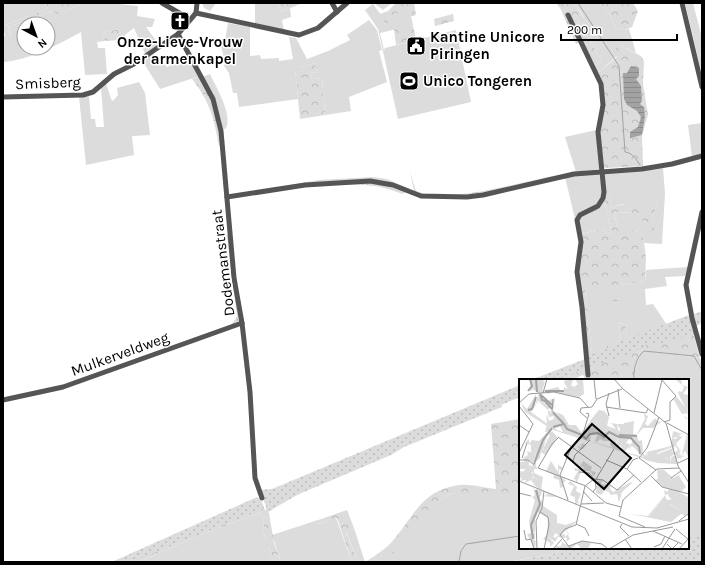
<svg xmlns="http://www.w3.org/2000/svg" width="705" height="565" viewBox="0 0 705 565" font-family="Karla,sans-serif">
<style>
.grass{fill:#dcdcdc;fill-rule:evenodd}
.forest{fill:url(#forest-crowns)}
.park{fill:url(#park-dots)}
.water{fill:url(#water-rules)}
.lines{fill:none;stroke-linecap:round;stroke-linejoin:round}
.stream{stroke:#a3a3a3;stroke-width:1}
.minor{stroke:#555;stroke-width:5}
.labels{text-anchor:middle;stroke-width:3;stroke-linejoin:round;paint-order:stroke}
.poi-label{font-size:15px;font-weight:bold;fill:#000;stroke:#fff;text-anchor:start}
.street-label{font-size:15px;fill:#000;stroke:#fff}
.inset-river{fill:none;stroke:#a3a3a3;stroke-width:2}
.inset-road{fill:none;stroke:#999;stroke-width:1}
.view{fill:#000;fill-opacity:0.15;stroke:#000;stroke-width:2}
.inset-edge{fill:none;stroke:#000;stroke-width:2}
</style>
<defs>
<pattern id="forest-crowns" width="20" height="18" patternUnits="userSpaceOnUse"><rect width="20" height="18" fill="#dcdcdc"/><path d="M2 6a3 3 0 1 1 6 0M12 15a3 3 0 1 1 6 0" fill="none" stroke="#bbb"/></pattern>
<pattern id="park-dots" width="8" height="8" patternUnits="userSpaceOnUse"><rect width="8" height="8" fill="#dcdcdc"/><path d="M2 2h.1M6 6h.1" fill="none" stroke="#bbb" stroke-width="1.8" stroke-linecap="round"/></pattern>
<pattern id="water-rules" width="6" height="5" patternUnits="userSpaceOnUse"><rect width="6" height="5" fill="#a3a3a3"/><path d="M0 2.5h6" fill="none" stroke="#8b8b8b"/></pattern>
</defs>
<rect width="100%" height="100%" fill="#fff"/>
<g class="grass">
<polygon points="3,3 45,3 47,9 3,26"/>
<path d="M88,3h22l28,3 -1,10 18,3 -3,8h-6l14,19 -14,10 -12,-28 -9,7v4l-5,1 -1,-7 5,-2 -5,-2 -17,4 3,8 -8,1 1,6h7l2,26 -22,1 -4,-43c-24,13 -51,28 -78,30v-23l8,-3 -3,-9 45,-16 16,-2zM24,24h24v24h-24z"/>
<polygon points="202,3 216,3 210,11 204,8"/>
<polygon points="255,3 278,3 281,12 290,8 291,17 282,20 284,30 255,23"/>
<polygon points="377,3 392,3 383,10 375,4"/>
<polygon points="574,3 599,3 610,15 616,28 625,30 629,29 636,53 619,45 617,56 598,73 595,65 602,61 587,35 584,36 577,22 584,17"/>
<polygon points="685,3 693,3 702,38 702,75"/>
<polygon points="373,4 387,23 395,14 411,9 413,16 411,16 413,25 380,33 384,50 385,48 456,30 471,102 398,119 378,29 365,10"/>
<polygon points="369,20 377,30 382,50 379,51 387,82 349,97 351,111 325,115 322,78 312,79 311,73 317,72 315,63 295,69 298,99 239,107 237,93 233,93 229,73 224,66 225,63 220,40 225,40 228,23 250,27 250,56 260,55 261,59 279,58 279,61 293,59 289,37 296,38 307,59 328,51 350,40 347,35"/>
<polygon points="153,53 167,67 188,57 200,76 160,89 142,60"/>
<path d="M210,74c6,13 23,41 16,54l-3,2 -10,-37 -11,-16z"/>
<polygon points="139,82 145,93 150,135 132,136 134,155 86,165 79,97 89,96 91,119 95,119 96,127 104,127 101,88 106,83 111,99 113,101 118,95 117,88"/>
<polygon points="702,123 702,154 692,157 688,125"/>
<polygon points="596,130 600,169 576,172 565,137"/>
<path d="M663,167l2,27 -3,50 -18,-1 -1,-8 -9,-5h-16l-4,-18 22,1 20,22 1,-1c-8,-11 -5,-19 1,-30l-2,-2 -10,9c-11,-6 -23,-10 -34,-3l-4,-14 -3,-1 -1,-20z"/>
<polygon points="599,173 603,191 598,204 575,219 565,177"/>
<polygon points="604,202 612,233 606,234 605,228 581,234 580,218 596,211"/>
<polygon points="688,267 685,276 665,277 667,286 645,289 646,305 653,304 667,325 627,339 625,323 618,324 620,340 592,354 585,289 609,289 621,301 620,285 645,281 646,270"/>
<polygon points="640,350 700,358 702,363 702,547 688,546 688,380 634,380"/>
<path d="M452,493h68v55h41l-4,5 -49,9h-128c25,-20 43,-57 72,-69z"/>
<polygon points="260,513 263,517 264,533 273,562 138,562 200,535"/>
<polygon points="336,518 352,562 281,562 272,535 318,520 319,524"/>
<polygon points="354,528 365,562 358,562 346,531"/>
</g>
<g class="forest">
<polygon points="45,3 88,3 69,9 63,15 57,14 53,11 8,27 11,37 3,39 5,35 3,26 47,9"/>
<polygon points="278,3 302,3 281,12"/>
<polygon points="396,3 414,3 416,15 413,16 410,10 395,14 388,23 385,23 380,14 388,11"/>
<polygon points="556,3 574,3 584,18 577,22 584,36 587,35 602,61 595,65 582,41 576,44 560,8"/>
<polygon points="599,3 633,3 638,11 632,27 625,30 616,28 610,15"/>
<polygon points="453,14 454,21 435,26 434,19"/>
<polygon points="120,16 124,31 119,33 120,40 105,41 102,33 119,29 115,18"/>
<polygon points="413,25 416,40 396,45 394,29"/>
<polygon points="619,45 641,56 644,61 643,84 648,115 642,135 643,166 605,168 603,167 599,135 604,105 598,73 617,57 613,52"/>
<polygon points="315,63 317,72 311,73 312,79 322,78 325,115 300,119 295,69"/>
<path d="M200,76l10,18 3,-1 10,37 -3,1 1,15h-2c-5,-28 -9,-44 -27,-67z"/>
<path d="M410,172l6,19c36,14 109,-11 148,-17l-82,20 -56,3 -12,-6z"/>
<path d="M373,177l14,2 23,10 -7,5c-22,-8 -34,-10 -58,-9v-4l-77,8 51,-9z"/>
<path d="M605,193h3l4,15c7,-5 16,-2 23,-7l11,9 10,-9 2,3c-6,11 -9,20 0,30l-2,2 -20,-23 -22,-1 4,18h16l9,5 3,23 -1,23 -25,4 2,16h-9l-4,-12h-24l7,64 28,-13 -2,-16 7,-1 2,16 40,-14 23,-3 10,36 -60,-8 -6,30h-48l-3,-5 -11,5h-38l52,-18 -9,-95 4,-33 24,-6 1,6 6,-1 -8,-31 -8,9 -16,7 2,11 -2,1 -1,-12 15,-8z"/>
<polygon points="229,234 239,321 230,326 237,317 227,235"/>
<path d="M520,419v74h-68c-32,13 -42,55 -71,68 -4,2 -11,1 -16,1 8,-5 16,-10 23,-16 25,-26 31,-56 72,-61 11,-1 25,3 36,4l-5,-65z"/>
<polygon points="260,497 265,510 269,513 274,543 281,562 273,562 264,533 263,517 260,513 200,535 138,562 112,562"/>
<polygon points="347,510 354,528 346,532 358,562 352,562 337,518 318,524 318,520"/>
</g>
<g class="park">
<polygon points="702,311 702,323 696,326 694,314"/>
<polygon points="689,315 694,334 660,344 648,344 630,354 589,367 588,358 623,340"/>
<polygon points="585,359 586,368 559,380 531,380"/>
<polygon points="520,385 520,397 501,405 502,407 404,447 391,455 297,495 266,513 266,506 259,490 272,489"/>
<polygon points="257,497 263,509 131,562 112,562"/>
<polygon points="702,536 702,562 509,562 557,553 561,548 688,548 688,537"/>
</g>
<polygon class="water" points="631,66 639,68 639,76 636,79 641,86 642,101 640,104 644,107 645,116 642,135 630,138 630,132 638,127 641,117 637,111 627,105 624,99 623,73 627,73"/>
<g class="lines">
<g class="stream">
<path d="M578,3l41,63 6,86c8,1 11,7 15,13"/>
<path d="M634,380c-1,-9 2,-23 10,-29l50,5 8,14"/>
<polyline points="459,562 461,551 466,544 520,536"/>
</g>
<g class="minor">
<polyline points="162,3 181,14 188,21"/>
<polyline points="332,3 337,12"/>
<polyline points="682,3 702,87"/>
<polyline points="196,13 299,35 318,28 347,3"/>
<polyline points="568,15 601,84 603,105 598,132 604,192 603,198 598,206 580,215 577,220 581,242 577,272 582,307 588,375"/>
<polyline points="178,34 213,99 221,131 234,278 242,323 250,392 255,478 262,498"/>
<polyline points="3,97 83,95 93,92 114,74 134,64 178,34 196,13 197,3"/>
<polyline points="227,197 305,185 370,181 393,185 421,196 467,197 483,195 574,174 642,169 672,164 702,156"/>
<polyline points="702,212 686,285 692,318 702,354"/>
<polyline points="3,400 63,387 242,323"/>
</g>
</g>
<defs>
<g id="church-square" transform="scale(1)"><rect x="-9" y="-9" width="18" height="18" rx="4" fill="#000" stroke="#fff"/><path d="M-1.2-6h2.4v3.5h3.3v2.4h-3.3V6h-2.4V-.1h-3.3v-2.4h3.3Z" fill="#fff"/></g>
<g id="civic-square" transform="scale(1)"><rect x="-9" y="-9" width="18" height="18" rx="4" fill="#000" stroke="#fff"/><path d="M-.6-6.5H3V-4.5H.6V-3L4-1V1h2V6H-6V1h2V-1L-.6-3ZM-1.2 2.5V6h2.4V2.5Z" fill="#fff"/></g>
<g id="stadium-square" transform="scale(1)"><rect x="-9" y="-9" width="18" height="18" rx="4" fill="#000" stroke="#fff"/><path d="M0-5a6.5 5 0 1 0 0 10a6.5 5 0 1 0 0-10ZM-3.5-1.8h7v3.6h-7Z" fill="#fff"/></g>
</defs>
<g fill-rule="evenodd">
<use href="#church-square" x="180" y="21"/>
<use href="#civic-square" x="416" y="46"/>
<use href="#stadium-square" x="409" y="81"/>
</g>
<g class="labels">
<g class="poi-label">
<text x="430" y="42">Kantine Unicore<tspan x="430" dy="17">Piringen</tspan></text>
<text x="180" y="47" text-anchor="middle">Onze-Lieve-Vrouw<tspan x="180" dy="17">der armenkapel</tspan></text>
<text x="423" y="86">Unico Tongeren</text>
</g>
<g class="street-label">
<text transform="translate(48 83) rotate(-2)" y="5">Smisberg</text>
<text transform="translate(223 263) rotate(-97)" y="5">Dodemanstraat</text>
<text transform="translate(120 354) rotate(-20)" y="5">Mulkerveldweg</text>
</g>
</g>
<g transform="translate(519 379)">
<rect width="170" height="170" fill="#fff"/>
<path d="M12,0h12l1,4 2,-4 -4,12 16,-4 2,3h4v4l-14,-3 -2,4 -1,-4 -7,3 4,5 -2,2 6,4 -2,1 -8,-6 1,-6 -6,-5 -3,2zM35,29l-1,4 11,12 -10,5 -7,-5 -1,-10 3,7 5,-2v-3l-5,1 -1,-3 4,-1zM72,41l3,10 11,5 4,-3 9,3 -2,10 7,4 -4,-5v-8l15,1 3,6 -3,-7 -16,-2 2,-5 -3,-5h9l-3,2 4,7 -2,1h11l3,7 3,-1 1,11 -3,2 -5,-12 -4,-3 -6,-1 -1,5 4,-4 -2,5 5,2 -7,7 -10,-3 -4,-4 1,-4 -8,-1 -5,-6 -9,2 -3,3 -9,-2v-5l4,3zM28,46l11,13 -11,15 -4,-4 9,-18 -7,1zM154,68l-16,6 1,3 10,4 -3,-3 6,-6 7,2 3,-4 -2,6 5,1 -6,3 -3,-5 -5,3v6l-25,-6h3l-1,-5zM8,72l9,3 -3,9 -4,-2 -1,5 5,4 -2,5h3l-2,3 2,7 -3,-5 -6,3 1,-3 -6,1 2,-3h-3v-8l3,2 4,-3h-7v-7h8l-4,-4 5,-3zM32,82l7,11v-7l4,2v3l-3,-1v5l7,7 -3,2v4l-3,1 -1,-8 -6,-2 1,-3 -8,-4zM64,82l9,6 -1,4 5,1 -2,5 -4,-6h-9l-4,12 -2,-4 -2,1 5,-9h-3l-1,-3 10,2 -2,-1 3,-1 -5,-2zM79,92v10l4,-1 -1,4 10,2 -4,6 -2,-2 -4,5 -5,-2zM51,102l7,6 -1,4 5,3 -3,6 1,3 -4,1v-7l-5,-2 4,-9 -6,-2zM150,110l10,3 -5,5 -6,-5 2,3 -3,-2 2,3 -3,-2 -1,2 2,4 7,-1 9,9 -1,3 -12,-7 -11,12h-9l15,-21 -1,-5 3,2zM33,150l4,4 -3,3 2,2 7,-5 1,2 2,-2v4l3,-3 -2,-5 3,5 -1,1 2,4 -4,3 1,-4 -9,-1 -3,5 -7,-6 6,7 -4,4v-4l-7,-4zM62,162l10,2 -3,6h-6l-5,-5 -6,5h-15l-1,-3h6l1,-4 7,4z" fill="#dcdcdc"/>
<path d="M47,0l7,1 -2,5 3,2 4,-3 -3,-5 8,1 1,14 -5,3 -15,-3v-7l4,2 -4,-7zM156,0h6l1,6 6,2 -5,7 6,1 -2,25 -4,-5 4,3 1,-5 -6,1 -8,-14 -2,1 4,-5 9,11 -7,-14 1,-2 3,1 2,-5zM17,15l-1,13 3,-13v6l8,6 2,-1 -2,-3 -4,-1 2,-2 4,3 2,-2 5,-2 -1,9 6,-4 -8,6 -3,-1 -1,2 4,3 -4,1 1,3 5,-2 -5,2v8l8,5 6,2 -4,-7 5,-1 -8,-12 7,3 6,10h7l5,7 3,-2 -2,5 -4,-3 -1,5 6,-1 3,3 5,-3 -1,5 24,7 3,-5 1,-6 -2,6 -4,-1v3l-1,-4h-7l-4,-2 -3,3 -2,-1 3,-8 5,7h7l5,2 1,-5 2,-2 -9,-3 -5,3 -13,-7 -1,-7 9,-11 8,4v12l9,3 -5,-6 6,1 2,10 8,-1 -5,-6 2,-4 10,-2 -1,13 -5,1h7l-8,1h9l9,-17 -1,-5 4,2 -3,8 3,2 7,-8 3,4 4,-1 -9,7h-10l-8,9 3,6 -4,-6h-7l7,2 6,15 2,-3 3,5 2,-3 1,4h-3l9,4 16,2 1,-6 11,-3 5,-20 2,1v23l-4,-7 -2,2 2,6 -2,-5 -3,1 1,6 -2,-5 -3,-1 2,9 -21,-1 -68,-22 -6,8 -3,1 -2,-3 1,-2 1,3 2,-5 4,2 2,-4 -35,-11 -28,-18 -4,-9 6,6zM19,22l10,9 1,15 -18,-13zM103,59h2l-4,6 5,1v-3l3,-4 -2,5 1,4 3,-3 -4,-1 3,-4 4,1 -5,10 4,-4 12,11 -30,-8 2,-5 3,3zM31,50l4,10 -6,-5 -2,4 3,4 -3,-3 -3,10 4,4 -2,2 -4,-3 -1,6 -5,4 2,7h-3v4l9,4 -2,13 -7,-5 -2,-7 4,-1h-3l1,-2h-7l1,-3 5,2 -1,-4 -4,-3v-5h-4v-2l5,1v5l2,2 -2,-3 4,1 3,-12 -3,-1 -2,3v-11l-6,-2 4,-4v5l3,-4 7,1zM154,52l10,3 -5,1 4,2 -6,7 4,6 -2,3 -3,-1 3,-2 -3,-5 -1,4 -9,9 3,2 -10,-4 -8,1 23,-9v-1l-25,6 -1,-1 24,-6 1,-8 4,1 1,-2 -5,1zM112,103l1,1 -10,9 -3,11 -2,-9 -6,1 -3,-4 1,-3 -8,-1 -2,-2 10,3 4,4zM14,109l3,3 1,-2 5,2 -1,5 7,-1 -4,-3 13,5 -17,-1v5l2,-1 1,6 14,9v8l9,2 13,-5 -20,16 -7,-7 -5,9 1,-20 -10,-6 -3,7v13h-3l3,1v6h-2l3,2 -1,8 -8,-15 4,-1 -2,-12 6,-21 -3,-3 3,-2zM149,112l6,6 5,-5 9,5 1,17 -2,2v-3l-2,3 -4,-2 -10,8 -40,-8 17,2 15,-19 -13,19h8l11,-12 13,7 1,-3 -14,-11z" fill="#dcdcdc" fill-rule="evenodd"/>
<path d="M80,31l5,1 5,6 -2,9 12,5 -1,3 -9,-3 -5,4 -13,-9v-6zM147,74l3,1 -5,4 6,4 6,-4 2,6 -23,-2 -10,-2 -1,-3 18,1zM138,91h7l9,8 8,-4 -2,2 7,11 -5,5 -18,-5 -9,-7 4,-1z" fill="#dcdcdc"/>
<path class="inset-river" d="M17,0l1,13M9,12l4,-5 -2,-7M26,12h19M21,15l2,6 3,1 7,8M22,16l11,10M9,31l4,-1 4,-12M45,45l3,5 15,6M34,48l11,-3 -11,-12M100,56l18,1M64,57l3,3 4,-5 8,-1 6,4 5,-5 10,5 12,1 8,9 1,7M15,85l9,-24 9,-12M14,160l-2,-14 9,-21 -4,-14"/>
<path class="inset-road" d="M75,0l2,20M95,0l9,10 43,34 12,43 11,17M143,1l14,16 -6,6v18l-6,2M99,10l2,19M24,14l4,-14M0,24l10,-9 25,-2 26,6 8,9M0,27l14,18 -14,29M87,28l40,6 2,-4M33,33l1,-13M135,34l8,-33M90,37l-3,-12 3,-11M68,39l-7,-6 1,-4 11,-1 5,-8 25,-10M148,44l22,12M0,46l10,7M39,58l43,31M40,58l-7,7 -14,24 48,18 20,17 15,4M3,79l5,-15M120,79l8,-10 12,-31M120,79l17,12M0,81h9l6,5M87,81l21,9 14,13M54,82l2,-6 15,-15M159,84l11,-5M108,90l6,-9 5,-2M60,93l10,1 5,6M132,97l11,11 27,7M152,99l10,-7M77,100l18,-30M0,102l113,46 25,1 32,-9M67,106l8,-6 9,1 14,10 17,-15M64,112l9,10M74,113l3,-4 -1,-9M0,114l12,3M49,121l-8,-25 11,-27 11,-11 7,-23 -3,-1M62,125l23,-1M21,133l8,5 1,8 -5,24M160,142l10,-8M57,145l9,4 4,8M103,145l-2,3 9,9M126,148l-26,-11 4,-16 34,-31 22,-1M157,150l13,11M5,151l2,10 5,-1 3,10M134,152l29,13M106,160l7,10M148,165l5,5 7,-7M50,167l13,-5 20,3 6,5M135,168l7,-3 4,-8M18,170l-1,-28 6,-13 2,-17M34,170l9,-10M52,170l-11,-14 5,-6 11,-4 9,-39M90,170l24,-14 40,-8M143,170l13,-20M160,170l10,-11"/>
<path class="view" d="M73,45l39,34 -27,31 -39,-34z"/>
<rect width="170" height="170" class="inset-edge"/>
</g>
<rect width="705" height="565" fill="none" stroke="#000000" stroke-width="8"/>
<g transform="translate(36 36) rotate(139)"><circle r="19" fill="#ffffff" stroke="#999999"/>
<path d="M0-3L7 15L0 10L-7 15Z" fill="#000000"/>
<text y="-6" font-size="11" font-weight="bold" text-anchor="middle" fill="#000000">N</text>
</g>
<path d="M561 34v6h116v-6" fill="none" stroke="#000000" stroke-width="2"/>
<text x="567" y="34" font-size="12" fill="#000000" stroke="#ffffff" stroke-width="3" paint-order="stroke">200 m</text>
</svg>
